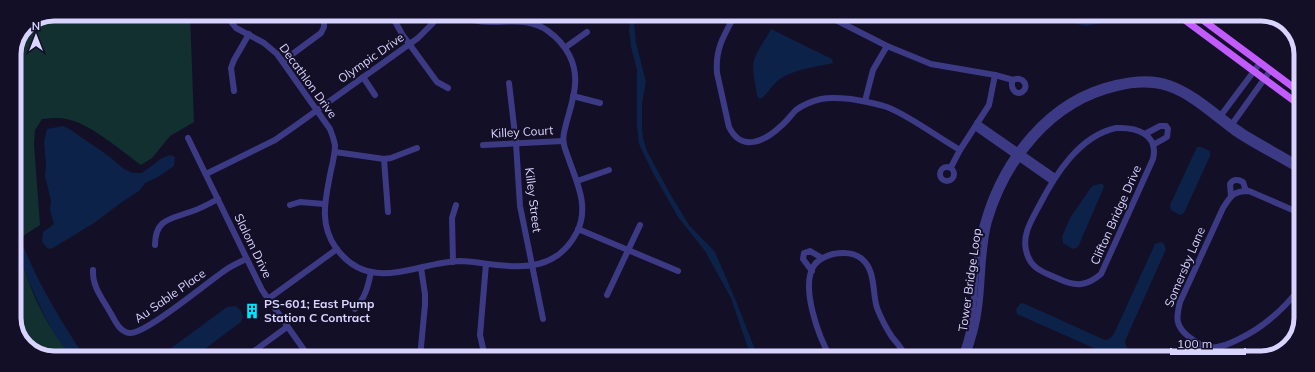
<svg xmlns="http://www.w3.org/2000/svg" width="1315" height="372" viewBox="0 0 1315 372" font-family="Mulish,sans-serif">
<style>
.green{fill:#12302f}
.water{fill:#0c2248}
.lines{fill:none;stroke-linecap:round;stroke-linejoin:round}
.minor{stroke:#3d3a85;stroke-width:6}
.major{stroke:#c25bff;stroke-width:7}
.labels{text-anchor:middle;stroke-width:4;stroke-linejoin:round;paint-order:stroke}
.street-label{font-size:12px;fill:#d9d4ff;stroke:#130f26}
.poi-label{font-size:12px;font-weight:bold;fill:#d9d4ff;stroke:#130f26;text-anchor:start}
.rim{fill:none;stroke:#d9d4ff;stroke-width:5}
</style>
<rect width="100%" height="100%" fill="#130f26"/>
<g class="green">
<path d="M54,14h136l4,108 -24,14 -18,22 -11,7c-18,-13 -51,-41 -71,-45 -9,-3 -18,-2 -28,-1l-7,11 -1,14 6,81 -20,13 -6,-19v-165l12,-28z"/>
<path d="M14,237c10,33 21,68 41,97 5,8 11,15 17,23h-28l-20,-13 -10,-21z"/>
</g>
<g class="water">
<polygon points="632,15 635,15 634,24 636,43 646,82 642,103 642,128 643,138 647,151 669,192 689,225 715,252 736,301 758,357 751,357 731,298 705,251 678,217 653,173 639,144 637,126 637,70 631,47 629,29"/>
<polygon points="1024,15 1126,15 1102,23 1086,26 1046,17"/>
<path d="M771,29l61,30 1,4c-18,4 -37,6 -53,16 -8,5 -13,17 -20,20l-3,-3c-1,-11 -6,-25 -3,-36 3,-10 12,-21 17,-31z"/>
<polygon points="63,126 71,130 110,157 124,169 133,173 142,173 162,158 171,155 175,157 174,166 158,177 145,183 139,191 122,202 94,223 53,248 48,249 42,242 43,232 54,224 50,210 51,201 45,176 46,166 44,142 47,129"/>
<polygon points="1197,147 1201,147 1210,151 1210,156 1184,213 1180,215 1171,210 1170,205"/>
<polygon points="1099,184 1103,184 1104,187 1078,247 1073,249 1063,243 1062,237 1070,218 1092,186"/>
<path d="M14,219c15,50 42,95 71,138h-13l-18,-23 -12,-23 -16,-36 -12,-38z"/>
<path d="M1161,242l3,2 2,5 -41,92c1,11 10,13 19,17h-28l-99,-44 -1,-5 4,-5 3,-1 82,37 4,-1 5,-5 41,-90z"/>
<path d="M236,306c6,6 9,8 5,16l-47,35h-35l68,-50z"/>
</g>
<g class="lines">
<g class="minor">
<path d="M227,14l5,9 4,5 28,15 13,11 53,75c2,5 4,11 5,16 0,9 -2,17 -4,25 -5,27 -13,53 5,78 34,47 80,14 124,13 10,0 19,2 28,3 37,5 70,5 89,-32 13,-26 -1,-51 -9,-75 -3,-8 -6,-15 -4,-24 3,-16 10,-32 11,-48 2,-22 -9,-41 -27,-54 -17,-13 -37,-9 -57,-9 -14,0 -26,-3 -38,-8"/>
<polyline points="391,14 402,34 437,82 448,88"/>
<path d="M735,15c-11,20 -20,34 -18,58l12,54c13,26 36,14 52,-1 6,-5 10,-11 15,-16 7,-5 16,-9 25,-11 10,-2 20,-1 30,0 12,2 24,4 36,8 23,9 50,30 73,43"/>
<polyline points="826,15 887,46 931,64 995,75 989,105 960,150 951,167"/>
<polyline points="566,47 587,32"/>
<polyline points="283,61 321,33 324,27 324,22"/>
<path d="M995,75l18,5c10,-5 17,7 9,12 -8,4 -12,-6 -9,-12"/>
<polyline points="363,77 375,95"/>
<polyline points="509,83 516,143 520,206 543,319"/>
<polyline points="234,91 231,68 234,60 249,34"/>
<polyline points="573,96 600,103"/>
<polyline points="865,101 873,70 887,46"/>
<polyline points="1219,118 1260,63"/>
<polyline points="977,123 1055,177"/>
<polyline points="975,127 1052,181"/>
<polyline points="1230,127 1270,71"/>
<path d="M1116,128c20,-1 43,6 37,31l-52,115c-14,12 -25,13 -42,5 -13,-6 -27,-9 -32,-25 -6,-18 4,-33 12,-48 16,-31 40,-70 77,-78z"/>
<polyline points="1145,134 1160,126 1166,126 1168,129 1167,137 1153,145"/>
<polyline points="188,138 262,290 309,357"/>
<polyline points="483,145 563,141"/>
<polyline points="335,152 384,159 391,158 417,148"/>
<polyline points="384,159 388,212"/>
<circle cx="947" cy="174" r="7"/>
<polyline points="206,174 275,140 295,126 418,38 433,23 439,14"/>
<polyline points="577,181 609,170"/>
<path d="M1231,196l-1,-12c3,-5 8,-5 13,-2l3,9"/>
<polyline points="290,205 300,202 324,204"/>
<polyline points="578,229 678,271"/>
<path d="M155,245c0,-26 16,-26 35,-33 10,-3 19,-8 28,-13"/>
<polyline points="453,262 452,218 456,205"/>
<path d="M93,270c-1,16 9,28 17,42 5,8 9,20 20,21 16,1 80,-53 97,-64 6,-4 13,-7 19,-10"/>
<polyline points="812,271 803,259 804,253 810,251 822,258"/>
<path d="M1300,288c-17,22 -37,40 -63,52 -6,3 -13,6 -20,7 -11,2 -20,-4 -28,-10 -14,-11 -13,-19 -9,-35l43,-94c8,-13 11,-17 26,-17l46,20 5,6"/>
<polyline points="607,295 640,225"/>
<polyline points="268,299 337,249"/>
<path d="M355,309c10,-11 13,-22 16,-37"/>
<polyline points="246,357 287,327"/>
<polyline points="420,357 425,305 425,294 421,268"/>
<polyline points="485,357 480,335 486,264"/>
<path d="M831,358c-12,-20 -32,-73 -16,-94 5,-6 11,-8 18,-10 11,-2 21,-2 29,5 14,12 10,33 15,49 4,10 9,20 15,29 6,7 11,12 14,21"/>
<path d="M961,358c7,-19 12,-39 13,-59 2,-26 2,-50 9,-75 18,-65 65,-126 133,-141 17,-4 36,-6 53,0 29,10 51,34 76,50 18,11 37,21 55,32"/>
<path d="M966,358c6,-16 11,-33 13,-50 4,-30 2,-57 10,-87 19,-62 63,-118 128,-133 16,-4 34,-5 50,0 25,8 47,30 68,45 21,14 44,25 65,38"/>
<polyline points="1008,358 1010,354 1014,352 1019,354 1022,358"/>
</g>
<g class="major">
<polyline points="1178,15 1301,106"/>
<polyline points="1196,15 1301,93"/>
</g>
</g>
<defs>
<g id="building-bare" transform="scale(1.2)"><path d="M-4-6H4V6H1V3H-1V6H-4ZM-2.5-4.3h1.7v1.8h-1.7ZM.8-4.3h1.7v1.8H.8ZM-2.5-1h1.7V.8h-1.7ZM.8-1h1.7V.8H.8Z" fill="#00e5ff" stroke="#130f26" stroke-width="2.5" paint-order="stroke"/></g>
</defs>
<g fill-rule="evenodd">
<use href="#building-bare" x="252" y="311"/>
</g>
<g class="labels">
<g class="street-label">
<text transform="translate(371 58) rotate(-35)" y="4">Olympic Drive</text>
<text transform="translate(308 81) rotate(54)" y="4">Decathlon Drive</text>
<text transform="translate(522 132) rotate(-3)" y="4">Killey Court</text>
<text transform="translate(533 200) rotate(83)" y="4">Killey Street</text>
<text transform="translate(1116 215) rotate(-66)" y="4">Clifton Bridge Drive</text>
<text transform="translate(253 246) rotate(64)" y="4">Slalom Drive</text>
<text transform="translate(1185 267) rotate(-67)" y="4">Somersby Lane</text>
<text transform="translate(970 280) rotate(-82)" y="4">Tower Bridge Loop</text>
<text transform="translate(170 296) rotate(-35)" y="4">Au Sable Place</text>
</g>
<g class="poi-label">
<text x="264" y="308">PS-601; East Pump<tspan x="264" dy="14">Station C Contract</tspan></text>
</g>
</g>
<path d="M0 0H1315V372H0ZM54 21H1261A33 33 0 0 1 1294 54V318A33 33 0 0 1 1261 351H54A33 33 0 0 1 21 318V54A33 33 0 0 1 54 21Z" fill="#130f26" fill-rule="evenodd"/>
<path class="rim" d="M54 21H1261A33 33 0 0 1 1294 54V318A33 33 0 0 1 1261 351H54A33 33 0 0 1 21 318V54A33 33 0 0 1 54 21Z"/>
<g transform="translate(36 36)" stroke="#130f26" stroke-width="3" paint-order="stroke">
<path d="M0-3L7 15L0 10L-7 15Z" fill="#d9d4ff"/>
<text y="-6" font-size="11" font-weight="bold" text-anchor="middle" fill="#d9d4ff">N</text>
</g>
<path d="M1171 348v6h74v-6" fill="none" stroke="#d9d4ff" stroke-width="2"/>
<text x="1177" y="348" font-size="12" fill="#d9d4ff" stroke="#130f26" stroke-width="3" paint-order="stroke">100 m</text>
</svg>
